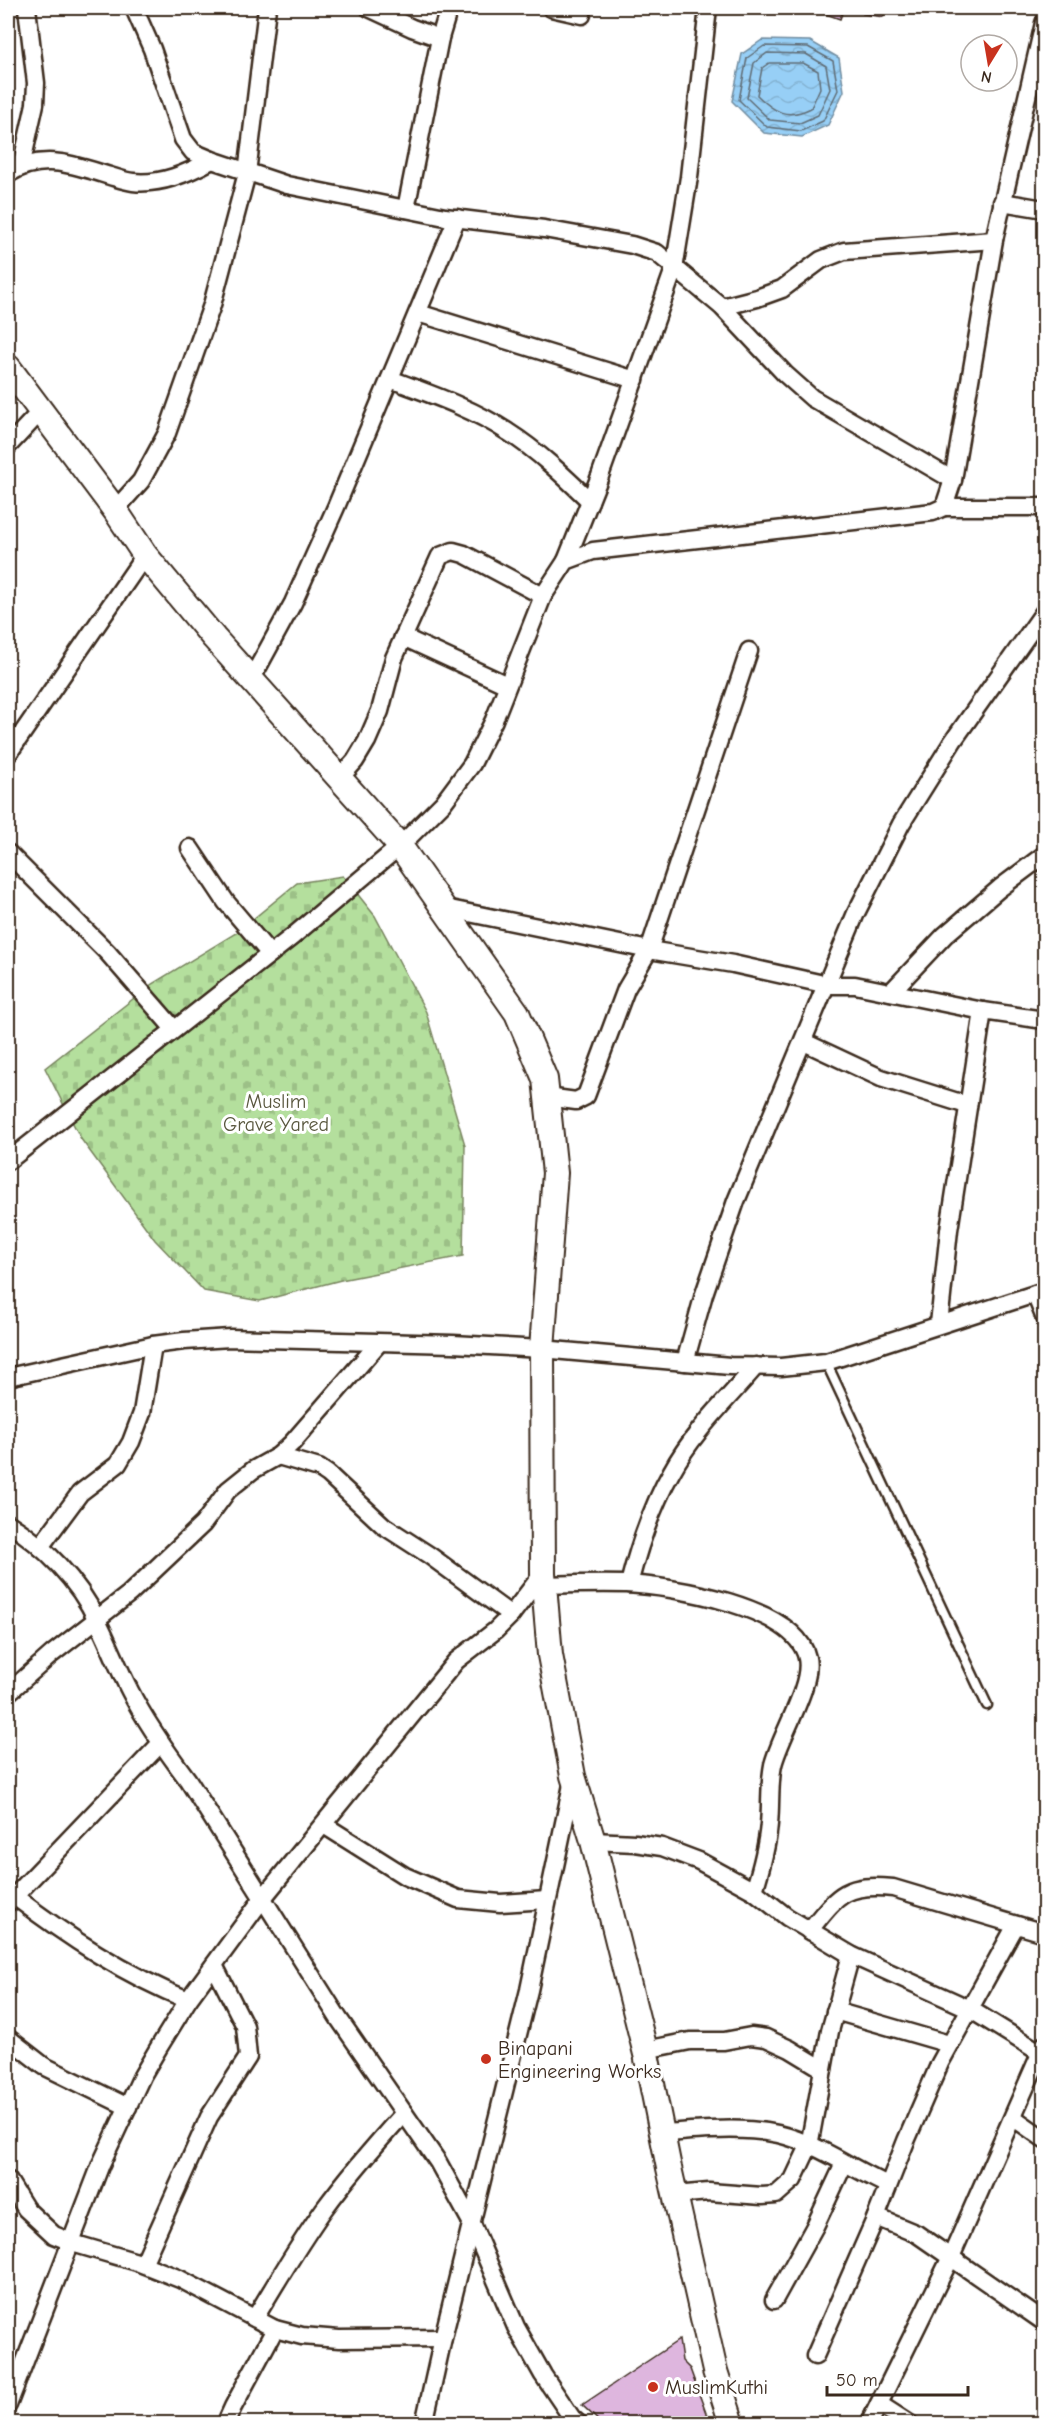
<svg xmlns="http://www.w3.org/2000/svg" width="1052" height="2431" viewBox="0 0 1052 2431" font-family="'Comic Neue',sans-serif">
<style>
.cemetery{fill:url(#cemetery-stones);stroke:#78845e;stroke-width:1.5}
.water{fill:url(#water-waves);stroke:#728da0;stroke-width:1.5}
.lines{fill:none;stroke-linecap:round;stroke-linejoin:round}
.shore{stroke:#606c74;stroke-width:1.5}
.building{fill:#deb6de;stroke:#3b2a1e;stroke-width:1.5}
.service-casing{stroke:#3b2a1e;stroke-width:13}
.minor-casing{stroke:#3b2a1e;stroke-width:21}
.secondary-casing{stroke:#3b2a1e;stroke-width:28}
.service{stroke:#fff;stroke-width:8}
.minor{stroke:#fff;stroke-width:16}
.secondary{stroke:#fff;stroke-width:24}
.poi-dot{fill:#c8321e;stroke:#fff;stroke-width:2}
.labels{text-anchor:middle;stroke-width:6;stroke-linejoin:round;paint-order:stroke}
.park-label{font-size:20px;fill:#59573e;stroke:#fff}
.poi-label{font-size:20px;fill:#3b2a1e;stroke:#fff;text-anchor:start}
</style>
<defs>
<pattern id="cemetery-stones" width="16" height="16" patternUnits="userSpaceOnUse" patternTransform="scale(1.5)"><rect width="16" height="16" fill="#b4df9d"/><path d="M2 7V4a2 2 0 0 1 4 0v3zM10 15v-3a2 2 0 0 1 4 0v3z" fill="#9cc087"/></pattern>
<pattern id="water-waves" width="16" height="10" patternUnits="userSpaceOnUse" patternTransform="scale(1.5)"><rect width="16" height="10" fill="#97cff6"/><path d="M0 5q4-4 8 0t8 0" fill="none" stroke="#83b2d2"/></pattern>
</defs>
<rect width="100%" height="100%" fill="#fff"/>
<filter id="ink" filterUnits="userSpaceOnUse"><feTurbulence type="fractalNoise" baseFrequency=".0167" numOctaves="2"/><feDisplacementMap in="SourceGraphic" scale="12" xChannelSelector="R" yChannelSelector="G"/><feConvolveMatrix kernelMatrix="1 2 1 2 8 2 1 2 1" color-interpolation-filters="sRGB"/></filter>
<g filter="url(#ink)">
<polygon class="cemetery" points="343,876 375,916 426,1012 465,1145 463,1256 341,1280 260,1301 204,1291 155,1240 81,1139 45,1068 152,984 236,933 297,883"/>
<polygon class="water" points="762,40 810,41 839,58 844,91 828,125 802,137 764,133 732,101 742,54"/>
<g class="lines">
<g class="shore">
<polygon points="764,46 808,47 833,61 838,90 823,121 801,131 767,127 739,100 747,58"/>
<polygon points="767,53 806,54 826,66 830,89 818,115 800,123 770,120 747,98 754,63"/>
<path d="M769,63h34l15,8 2,17 -9,20c-24,12 -37,4 -54,-13l5,-27z"/>
</g>
</g>
<g class="building">
<polygon points="828,8 844,8 840,19 826,14"/>
<polygon points="865,8 887,8 883,17 863,14"/>
<polygon points="679,2340 682,2361 690,2369 710,2424 602,2424 582,2405"/>
</g>
<g class="lines">
<g class="service-casing">
<polyline id="service" points="826,1362 987,1705"/>
</g>
<g class="minor-casing">
<g id="minor">
<polyline points="134,8 152,49 183,139 193,152 212,160 287,185 445,217 544,229 632,245 657,253 722,307 785,374 812,398 953,480"/>
<polyline points="369,8 412,28 440,38"/>
<polyline points="551,8 582,15"/>
<polyline points="21,167 35,104 36,83 27,8"/>
<path d="M8,174c35,-22 66,-9 102,2 7,2 15,5 23,6 28,3 55,-9 79,-22"/>
<polyline points="1002,202 1044,209"/>
<polyline points="406,209 440,38 449,8"/>
<polyline points="722,307 757,298 782,289 821,260 844,251 994,240"/>
<polyline points="418,313 635,380"/>
<path d="M390,379c40,15 82,29 118,53 30,19 56,44 82,69"/>
<polyline points="8,446 41,411"/>
<polyline points="944,507 1044,507"/>
<polyline points="115,510 141,481 167,433 212,305 247,173 267,8"/>
<polyline points="566,561 600,476 674,269 689,177 708,8"/>
<polyline points="403,637 507,685"/>
<polyline points="251,680 293,603 336,507 457,218"/>
<polyline points="8,754 145,555"/>
<polyline points="340,778 355,761 367,741 380,711 394,658 440,556 453,551 464,554 543,596"/>
<polyline points="190,848 226,902 270,954"/>
<polyline points="8,853 108,953 174,1029"/>
<polyline points="445,908 649,950 733,964 828,985 855,985 983,1011 1044,1020"/>
<polyline points="891,992 945,935 1000,888 1044,855"/>
<polyline points="804,1042 881,1078 967,1105"/>
<polyline points="547,1097 576,1101 586,1096 626,989 649,950 749,651"/>
<polyline points="8,1161 293,936 400,846 443,803 472,764 494,720 543,596 566,561 593,551 933,512 944,507 953,480 994,240 1044,23"/>
<polyline points="1035,1294 1044,1316"/>
<polyline points="939,1324 949,1230 983,1011"/>
<polyline points="685,1362 704,1294 736,1201 856,913 901,824 953,741 1044,612"/>
<polyline points="8,1377 153,1345 184,1341 230,1338 453,1344 542,1349 730,1366 781,1367 826,1362 1044,1291"/>
<polyline points="278,1456 319,1468 328,1474 384,1526 429,1555 511,1615 543,1573"/>
<path d="M8,1523c36,23 70,57 89,97 12,23 21,48 33,71 16,32 37,61 58,89l151,239 99,143 33,60 45,105 27,48 29,43 7,6"/>
<polyline points="40,1547 80,1493 118,1464 131,1442 142,1413 153,1345"/>
<path d="M629,1584c10,-39 23,-78 43,-113 21,-39 55,-71 84,-105"/>
<path d="M544,1585c27,-1 54,-2 82,-1 44,2 170,22 181,74 6,27 -27,78 -34,107 -4,20 -2,39 -4,59 -2,23 -8,45 -15,67"/>
<polyline points="8,1693 52,1654 129,1594 203,1524 228,1490 253,1470 278,1456 292,1443 378,1344"/>
<polyline points="324,1825 405,1876 458,1899 500,1903 547,1900"/>
<polyline points="593,1841 635,1843 662,1847 699,1861 754,1891 787,1917 851,1955 968,2008 1041,2053"/>
<path d="M14,1896c54,41 111,79 174,104"/>
<polyline points="8,1903 161,1743"/>
<path d="M809,1931c29,-36 36,-48 84,-43l151,45"/>
<polyline points="835,2011 949,2044"/>
<polyline points="8,2038 44,2066 128,2107"/>
<polyline points="645,2050 690,2041 724,2041 751,2036 766,2038 790,2049 823,2069"/>
<polyline points="1014,2118 1044,2139"/>
<path d="M662,2133c38,-2 78,-7 116,1 39,9 74,35 110,51"/>
<polyline points="8,2180 26,2209 54,2235 79,2245 137,2262 180,2279 275,2329 302,2336 339,2339 443,2338"/>
<polyline points="675,2195 709,2192 762,2196 776,2195 793,2180 809,2146 830,2031 851,1955"/>
<polyline points="876,2217 917,2234 1044,2322"/>
<polyline points="143,2264 209,2117 248,2057 245,2026 214,1965"/>
<polyline points="774,2300 815,2226 844,2164"/>
<path d="M255,2318c22,-37 44,-74 69,-109 25,-34 52,-65 80,-96"/>
<polyline points="815,2356 876,2217 906,2141 940,2063 1016,1925"/>
<polyline points="879,2404 910,2424"/>
<polyline points="8,2405 101,2164 142,2076 159,2047 188,2000 263,1898 456,1661 496,1630 511,1615"/>
<polyline points="229,2424 228,2418 233,2407 275,2329"/>
<polyline points="424,2424 443,2338 529,1990 573,1780"/>
<polyline points="869,2424 951,2257 1044,2045"/>
</g>
</g>
<g class="secondary-casing">
<polyline id="secondary" points="8,367 115,510 145,555 214,638 400,846 517,1013 545,1079 555,1173 542,1349 543,1573 550,1655 573,1776 593,1841 646,2054 669,2168 715,2371 732,2424"/>
</g>
<use href="#service" class="service"/>
<use href="#minor" class="minor"/>
<use href="#secondary" class="secondary"/>
</g>
</g>
<g class="poi-dot">
<circle cx="486" cy="2059" r="6"/>
<circle cx="653" cy="2387" r="6"/>
</g>
<g class="labels">
<g class="park-label">
<text x="276" y="1108">Muslim<tspan x="276" dy="23">Grave Yared</tspan></text>
</g>
<g class="poi-label">
<text x="498" y="2055">Binapani<tspan x="498" dy="23">Engineering Works</tspan></text>
<text x="665" y="2394">MuslimKuthi</text>
</g>
</g>
<rect width="1052" height="2431" fill="none" stroke="#fff" stroke-width="30"/>
<rect x="15" y="15" width="1022" height="2401" fill="none" stroke="#3b2a1e" stroke-width="2" filter="url(#ink)"/>
<g transform="translate(989 63) rotate(191)"><circle r="28" fill="#ffffff" stroke="#b1aaa5" stroke-width="1.5"/>
<path d="M0-4.5L10 22L0 15L-10 22Z" fill="#c8321e"/>
<text y="-9" font-size="16" font-weight="bold" text-anchor="middle" fill="#3b2a1e">N</text>
</g>
<path d="M827 2386v9h141v-9" fill="none" stroke="#3b2a1e" stroke-width="3"/>
<text x="836" y="2386" font-size="18" fill="#3b2a1e" stroke="#ffffff" stroke-width="4.5" paint-order="stroke">50 m</text>
</svg>
